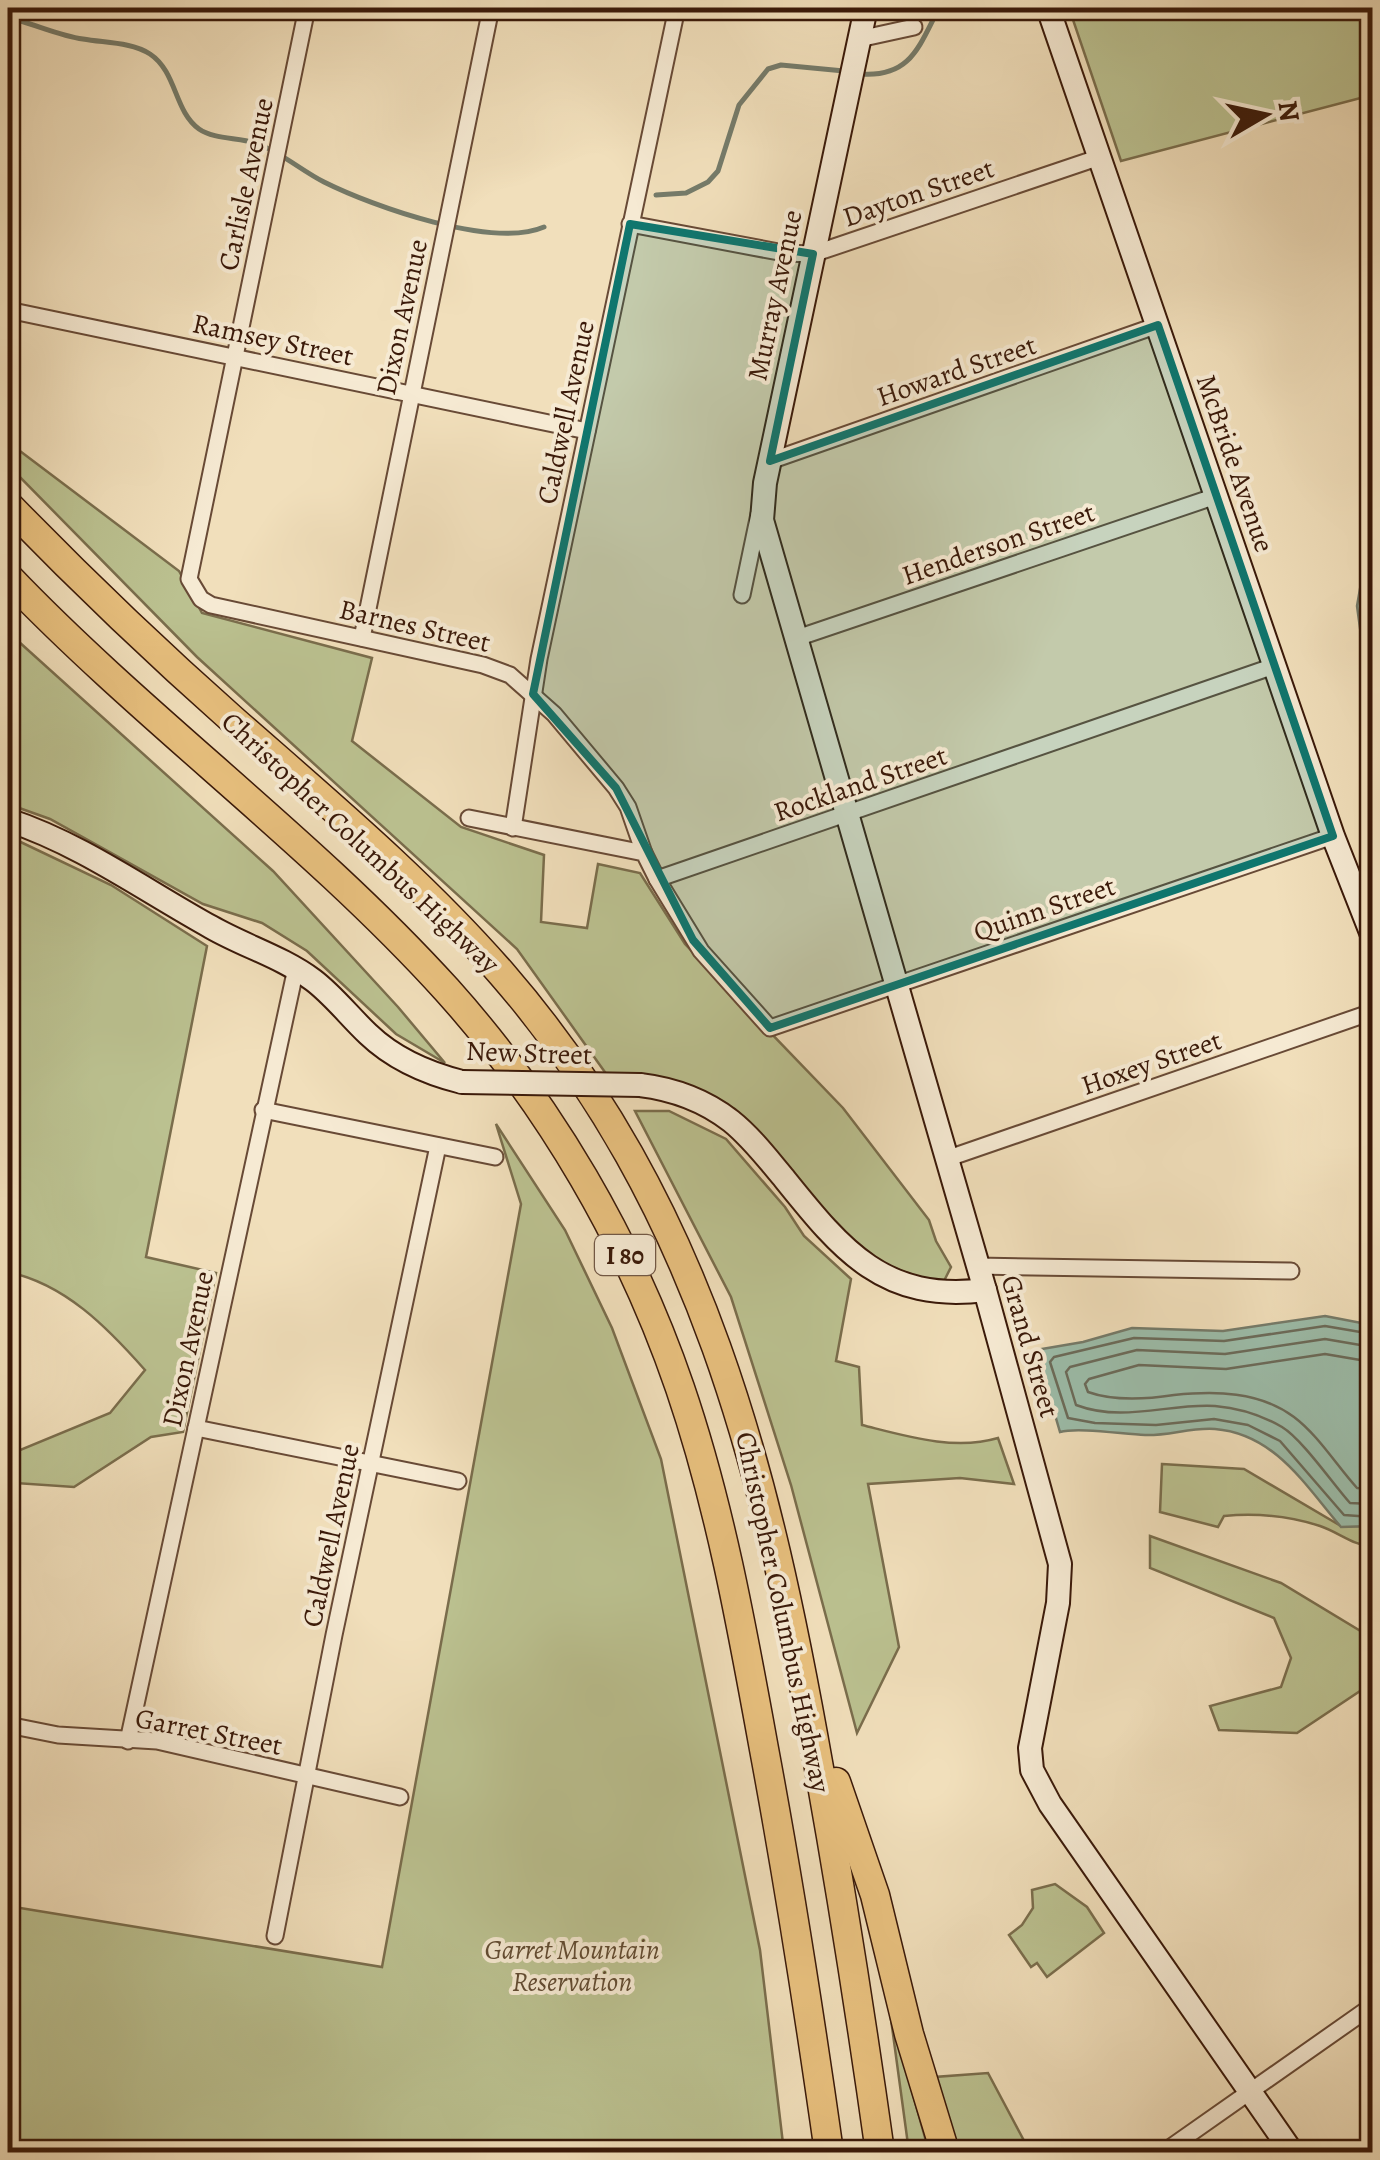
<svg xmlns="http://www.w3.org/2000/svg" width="1380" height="2160" viewBox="0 0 1380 2160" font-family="Alegreya,serif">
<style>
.green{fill:#bbc190;stroke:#7a6d4c;stroke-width:2.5}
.water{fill:#9cbdaa;stroke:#757b6a;stroke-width:2.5}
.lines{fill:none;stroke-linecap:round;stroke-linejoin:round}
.shore{stroke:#6b6b5a;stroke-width:2.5}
.stream{stroke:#757b6a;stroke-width:5}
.street-casing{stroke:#684a36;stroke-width:19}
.secondary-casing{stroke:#3a1909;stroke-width:26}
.highway-casing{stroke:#3a1909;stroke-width:31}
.street{stroke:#f6ead3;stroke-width:15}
.secondary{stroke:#f6ead3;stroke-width:22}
.highway{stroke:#e8c07e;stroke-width:28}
.secondary-bridge-casing{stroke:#3a1909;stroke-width:26;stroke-linecap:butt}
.secondary-bridge{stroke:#f6ead3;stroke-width:22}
.marked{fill:#0f766e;fill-opacity:0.2;stroke:#0f766e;stroke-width:8;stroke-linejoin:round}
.labels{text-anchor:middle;stroke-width:8;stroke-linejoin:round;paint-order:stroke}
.shield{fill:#f6ead3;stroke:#725846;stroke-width:2.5}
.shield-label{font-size:25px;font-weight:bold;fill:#3a1909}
.street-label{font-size:28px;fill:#3a1909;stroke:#f6ead3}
.park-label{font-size:28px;font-style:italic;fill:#614b32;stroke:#f6ead3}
</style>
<rect width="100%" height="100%" fill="#f1dfbb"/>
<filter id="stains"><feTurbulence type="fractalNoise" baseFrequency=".002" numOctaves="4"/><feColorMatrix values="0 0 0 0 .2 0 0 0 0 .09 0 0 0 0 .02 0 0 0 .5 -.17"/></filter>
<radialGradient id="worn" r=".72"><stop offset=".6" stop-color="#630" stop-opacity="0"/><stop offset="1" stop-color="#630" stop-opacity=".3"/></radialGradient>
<g class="green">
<polygon points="1069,8 1372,8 1372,95 1121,161"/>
<polygon points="8,442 179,571 202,613 372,658 352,741 461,827 544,855 541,922 587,928 598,864 640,873 685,944 843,1108 929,1220 936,1241 951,1267 944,1281 916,1277 864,1255 735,1109 668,1079 607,1075 517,949 197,657 8,465"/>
<polygon points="8,632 273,871 398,1007 445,1063 396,1034 307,951 262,923 203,904 50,819 8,804"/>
<path d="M8,836l103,49 96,61 -61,311 70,16 -33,159 -32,5 -77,50 -58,-4 -8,34v-69l10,3 92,-38 35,-43c-38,-43 -80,-86 -137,-98z"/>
<path d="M635,1111h34l57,28 59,68 19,29 47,43 -15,82 23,6 3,58c44,11 92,26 136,13l16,46 -54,-6 -92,6 31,163 -42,86 -66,-248 -60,-188z"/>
<polygon points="496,1124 565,1230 612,1328 661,1459 760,1950 784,2152 8,2152 8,1906 382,1967 521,1204"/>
<path d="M1162,1464l82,5 97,57h31v21c-19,-2 -34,-15 -52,-21 -31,-10 -64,-13 -96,-10l-6,11 -58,-15z"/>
<polygon points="1150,1536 1281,1583 1372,1638 1372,1683 1297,1733 1219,1730 1210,1706 1281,1687 1291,1658 1274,1618 1150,1568"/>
<polygon points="1055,1884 1087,1907 1104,1933 1047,1977 1037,1963 1031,1967 1009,1935 1022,1925 1033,1908 1032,1890"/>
<polygon points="890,2012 929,2152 909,2152"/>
<polygon points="988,2073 1030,2152 959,2152 935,2077"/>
</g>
<g class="water">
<polygon points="1372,520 1372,716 1357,606"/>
<path d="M1325,1316l47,9v201l-31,1c-36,-42 -66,-93 -126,-98 -23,-2 -47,7 -70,6 -23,-1 -67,-8 -85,-3l-24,-82 47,-8 49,-14 91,3z"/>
</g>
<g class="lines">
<g class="shore">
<polyline points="1372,1334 1325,1326 1224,1341 1134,1338 1054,1357 1050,1362 1068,1418 1095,1423 1156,1425 1214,1419 1248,1425 1280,1441 1344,1515 1372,1517"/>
<path d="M1372,1347l-47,-8 -100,15 -88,-4 -67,17 -4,5 10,33c48,18 93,-2 139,1 23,2 48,10 67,21 20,12 51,57 68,76l22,1"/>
<path d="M1372,1362l-47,-8 -99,15 -87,-4 -50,14 -4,5 3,8c25,9 60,7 86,3 41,-4 85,-4 120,22 24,18 43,49 63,71l15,1"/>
</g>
<g class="stream">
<path d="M8,21l9,-1c22,6 44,16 66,19 22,4 48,3 67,15 27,18 24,57 49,75 16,11 41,8 59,15 24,9 44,27 66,38 50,25 169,67 220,45"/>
<path d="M860,74c51,4 59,-28 79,-66"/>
<polyline points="656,195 686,193 708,182 718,171 739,105 768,69 781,65 844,71"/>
</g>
<g class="street-casing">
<g id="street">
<polyline points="307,8 189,579 201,599 211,605 483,665 510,675 554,714 616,788 628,807 644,853"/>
<polyline points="859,39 914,27"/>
<polyline points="630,224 784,253 813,254 1100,157"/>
<polyline points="8,310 587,431"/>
<polyline points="770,461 1158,325"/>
<polyline points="742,595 759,514"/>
<polyline points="362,638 491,8"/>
<polyline points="797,638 1216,496"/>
<polyline points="469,818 644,853 657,879 1274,666"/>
<polyline points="513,828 539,659 677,8"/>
<polyline points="657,879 701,951 770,1028 1333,836"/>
<polyline points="263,1110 495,1157"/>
<polyline points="946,1159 1372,1012"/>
<polyline points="976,1266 1291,1271"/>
<polyline points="196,1428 458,1481"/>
<polyline points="8,1725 58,1735 157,1741 400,1797"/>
<polyline points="128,1741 296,968"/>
<polyline points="275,1936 334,1635 438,1146"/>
<polyline points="1164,2152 1372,2006"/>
</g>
</g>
<g class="secondary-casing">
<g id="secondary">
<polyline points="866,8 765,483 762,520 985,1290 1060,1564 1058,1603 1030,1748 1032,1770 1050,1804 1292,2152"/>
<polyline points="1048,8 1333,836 1372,935"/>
<path d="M8,820c73,24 136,70 203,107 33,19 71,30 102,53 20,15 36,36 55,54 26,25 58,39 94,48"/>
<path d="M640,1085c33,4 64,15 91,36 20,16 36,37 52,56 58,72 100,126 202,113"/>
</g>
</g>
<g class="highway-casing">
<g id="highway">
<path d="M8,505c72,74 147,146 225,215 92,81 188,161 269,254 201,232 265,499 317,794 23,128 43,256 61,384"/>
<path d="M8,577c139,145 304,264 439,413 103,115 183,252 233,398 40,117 62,240 84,361 25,134 46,269 65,403"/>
<polyline points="836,1782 875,1895 909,2034 945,2152"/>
</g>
</g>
<use href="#street" class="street"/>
<use href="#secondary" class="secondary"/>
<use href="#highway" class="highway"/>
<g class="secondary-bridge-casing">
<polyline id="secondary-bridge" points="462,1082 640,1085"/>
</g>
<use href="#secondary-bridge" class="secondary-bridge"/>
</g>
<path class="marked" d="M630,224l183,30 -43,207 388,-136 175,511 -563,192 -77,-88 -77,-152 -83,-94z"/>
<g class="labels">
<rect class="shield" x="595" y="1235" width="60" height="40" rx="8"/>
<g class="shield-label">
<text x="625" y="1264">I 80</text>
</g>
<g class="street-label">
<text transform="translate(245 184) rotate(-78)" y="10">Carlisle Avenue</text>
<text transform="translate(918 192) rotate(-19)" y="10">Dayton Street</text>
<text transform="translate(774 295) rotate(-78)" y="10">Murray Avenue</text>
<text transform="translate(401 317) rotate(-78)" y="10">Dixon Avenue</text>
<text transform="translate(273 339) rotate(12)" y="10">Ramsey Street</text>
<text transform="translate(956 370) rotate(-19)" y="10">Howard Street</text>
<text transform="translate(565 412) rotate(-78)" y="10">Caldwell Avenue</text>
<text transform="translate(1236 463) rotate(71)" y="10">McBride Avenue</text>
<text transform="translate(998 543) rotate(-19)" y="10">Henderson Street</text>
<text transform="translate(415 625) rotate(13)" y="10">Barnes Street</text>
<text transform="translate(860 783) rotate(-19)" y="10">Rockland Street</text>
<text transform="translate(361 842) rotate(43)" y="10">Christopher Columbus Highway</text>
<text transform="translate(1044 908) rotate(-19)" y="10">Quinn Street</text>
<text transform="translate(529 1052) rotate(2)" y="10">New Street</text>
<text transform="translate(1151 1062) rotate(-19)" y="10">Hoxey Street</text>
<text transform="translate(1031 1346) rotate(74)" y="10">Grand Street</text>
<text transform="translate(187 1349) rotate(-78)" y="10">Dixon Avenue</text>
<text transform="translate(330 1535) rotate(-78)" y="10">Caldwell Avenue</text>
<text transform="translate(784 1612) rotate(78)" y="10">Christopher Columbus Highway</text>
<text transform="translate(209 1731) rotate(11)" y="10">Garret Street</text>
</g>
<g class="park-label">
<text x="572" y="1959">Garret Mountain<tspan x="572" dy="32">Reservation</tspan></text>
</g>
</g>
<rect width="1380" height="2160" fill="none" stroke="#f1dfbb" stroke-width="40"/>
<rect x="10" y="10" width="1360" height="2140" fill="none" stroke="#3a1909" stroke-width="5"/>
<rect x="20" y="20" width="1340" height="2120" fill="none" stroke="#3a1909" stroke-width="2.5"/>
<g transform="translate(1265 115) rotate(81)" stroke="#f6ead3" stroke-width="8" paint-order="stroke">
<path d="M0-8L18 38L0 25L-18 38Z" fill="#3a1909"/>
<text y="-15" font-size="28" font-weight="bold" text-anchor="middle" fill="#3a1909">N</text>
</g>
<rect width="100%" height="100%" filter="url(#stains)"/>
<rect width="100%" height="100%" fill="url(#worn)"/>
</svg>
